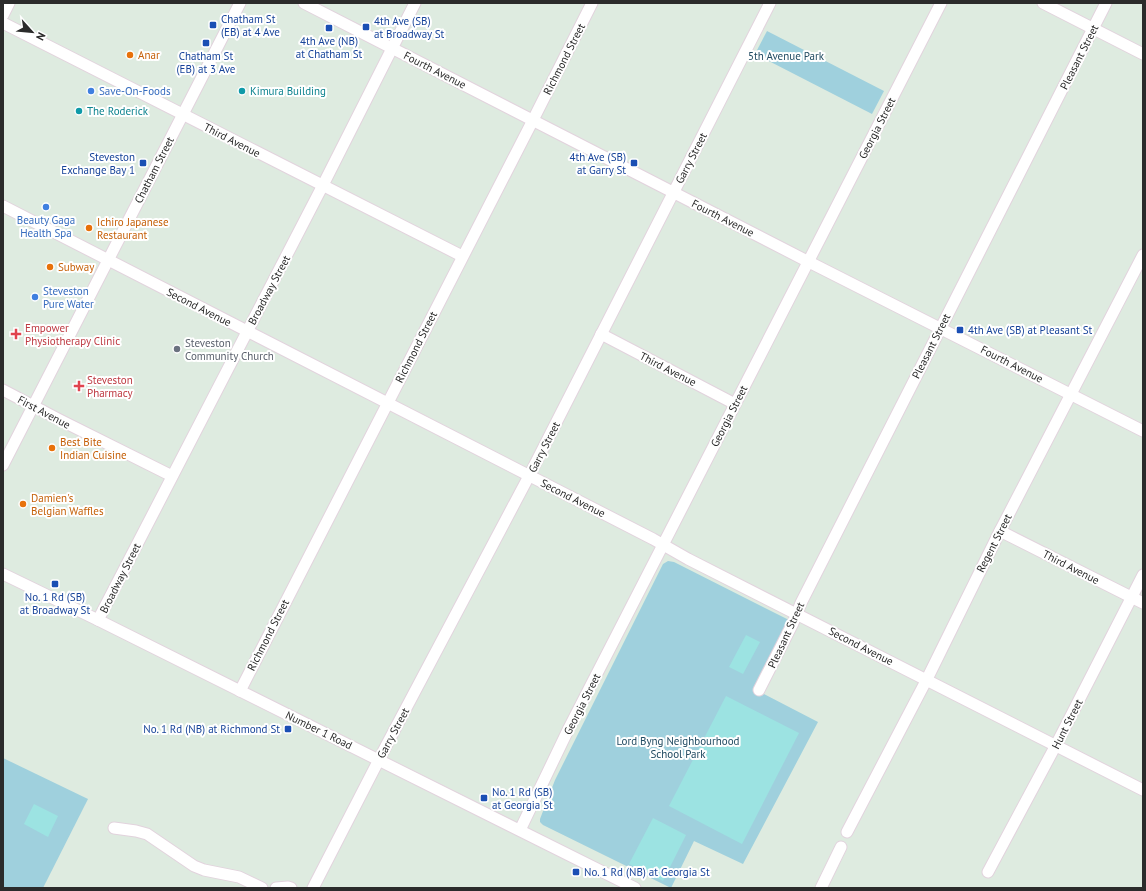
<svg xmlns="http://www.w3.org/2000/svg" width="1146" height="891" viewBox="0 0 1146 891" font-family="'PT Sans',sans-serif">
<style>
.green{fill:#9fd0dd}
.pitch{fill:#9ce3e2}
.lines{fill:none;stroke-linecap:round;stroke-linejoin:round}
.minor-casing{stroke:#e2d3dd;stroke-width:13}
.minor{stroke:#fff;stroke-width:11}
.transit-dot{fill:#1a4fb4;stroke:#fff;stroke-width:1.5}
.food-dot{fill:#e8710a;stroke:#fff;stroke-width:1.5}
.shop-dot{fill:#3f7fe0;stroke:#fff;stroke-width:1.5}
.culture-dot{fill:#0f9aa8;stroke:#fff;stroke-width:1.5}
.health-dot{fill:#e0444e;stroke:#fff;stroke-width:1.5}
.worship-dot{fill:#6b7280;stroke:#fff;stroke-width:1.5}
.labels{text-anchor:middle;stroke-width:4;stroke-linejoin:round;paint-order:stroke}
.transit-label{font-size:11px;fill:#164399;stroke:#fff;text-anchor:start}
.food-label{font-size:11px;fill:#c56008;stroke:#fff;text-anchor:start}
.park-label{font-size:11px;fill:#214b62;stroke:#fff}
.street-label{font-size:11px;fill:#2b2b2b;stroke:#fff}
.shop-label{font-size:11px;fill:#366cbe;stroke:#fff;text-anchor:start}
.culture-label{font-size:11px;fill:#0d838f;stroke:#fff;text-anchor:start}
.health-label{font-size:11px;fill:#be3a42;stroke:#fff;text-anchor:start}
.worship-label{font-size:11px;fill:#5b616d;stroke:#fff;text-anchor:start}
</style>
<rect width="100%" height="100%" fill="#deebe0"/>
<g class="green">
<polygon points="767,31 884,91 872,114 755,54"/>
<polygon points="668,561 674,562 791,621 756,690 818,722 743,864 694,841 671,888 543,825 540,822 540,819 555,780 663,564"/>
<polygon points="3,758 88,799 43,888 3,888"/>
</g>
<g class="pitch">
<polygon points="746,635 760,642 743,674 729,667"/>
<polygon points="726,696 799,733 742,844 669,806"/>
<polygon points="34,804 58,816 48,837 24,824"/>
<polygon points="653,818 686,835 663,881 629,864"/>
</g>
<g class="lines">
<g class="minor-casing">
<g id="minor">
<polyline points="304,3 809,262 1143,431"/>
<polyline points="1043,3 1143,54"/>
<polyline points="3,15 9,3"/>
<polyline points="3,23 462,256"/>
<polyline points="3,206 653,539 688,559 1143,790"/>
<polyline points="601,334 735,404"/>
<polyline points="3,390 58,419 172,476"/>
<polyline points="3,465 240,3"/>
<polyline points="1000,531 1143,603"/>
<polyline points="3,574 98,620 635,888"/>
<polyline points="98,620 323,185 415,3"/>
<polyline points="759,690 793,623 801,603 1106,3"/>
<polyline points="240,691 533,120 592,3"/>
<polyline points="114,828 136,831 147,834 194,866 204,870 239,877 262,888"/>
<polyline points="520,830 569,728 941,3"/>
<polyline points="847,832 927,679 1000,531 1143,255"/>
<polyline points="988,872 1056,745 1143,575"/>
<polyline points="276,888 288,887 291,888"/>
<polyline points="313,888 386,746 529,476 770,3"/>
<polyline points="821,888 841,847"/>
</g>
</g>
<use href="#minor" class="minor"/>
</g>
<g class="transit-dot">
<rect x="209" y="21" width="8" height="8" rx="2"/>
<rect x="362" y="23" width="8" height="8" rx="2"/>
<rect x="325" y="24" width="8" height="8" rx="2"/>
<rect x="202" y="39" width="8" height="8" rx="2"/>
<rect x="139" y="159" width="8" height="8" rx="2"/>
<rect x="630" y="159" width="8" height="8" rx="2"/>
<rect x="956" y="326" width="8" height="8" rx="2"/>
<rect x="51" y="580" width="8" height="8" rx="2"/>
<rect x="284" y="725" width="8" height="8" rx="2"/>
<rect x="480" y="794" width="8" height="8" rx="2"/>
<rect x="572" y="868" width="8" height="8" rx="2"/>
</g>
<g class="food-dot">
<circle cx="130" cy="55" r="4"/>
<circle cx="89" cy="228" r="4"/>
<circle cx="50" cy="267" r="4"/>
<circle cx="52" cy="448" r="4"/>
<circle cx="23" cy="504" r="4"/>
</g>
<g class="shop-dot">
<circle cx="91" cy="91" r="4"/>
<circle cx="46" cy="207" r="4"/>
<circle cx="35" cy="297" r="4"/>
</g>
<g class="culture-dot">
<circle cx="242" cy="91" r="4"/>
<circle cx="79" cy="111" r="4"/>
</g>
<g class="health-dot">
<path d="M14 328h4v4h4v4h-4v4h-4v-4h-4v-4h4z"/>
<path d="M77 380h4v4h4v4h-4v4h-4v-4h-4v-4h4z"/>
</g>
<circle class="worship-dot" cx="177" cy="349" r="4"/>
<g class="labels">
<g class="transit-label">
<text x="221" y="23">Chatham St<tspan x="221" dy="13">(EB) at 4 Ave</tspan></text>
<text x="374" y="25">4th Ave (SB)<tspan x="374" dy="13">at Broadway St</tspan></text>
<text x="329" y="45" text-anchor="middle">4th Ave (NB)<tspan x="329" dy="13">at Chatham St</tspan></text>
<text x="206" y="60" text-anchor="middle">Chatham St<tspan x="206" dy="13">(EB) at 3 Ave</tspan></text>
<text x="135" y="161" text-anchor="end">Steveston<tspan x="135" dy="13">Exchange Bay 1</tspan></text>
<text x="626" y="161" text-anchor="end">4th Ave (SB)<tspan x="626" dy="13">at Garry St</tspan></text>
<text x="968" y="334">4th Ave (SB) at Pleasant St</text>
<text x="55" y="601" text-anchor="middle">No. 1 Rd (SB)<tspan x="55" dy="13">at Broadway St</tspan></text>
<text x="280" y="733" text-anchor="end">No. 1 Rd (NB) at Richmond St</text>
<text x="492" y="796">No. 1 Rd (SB)<tspan x="492" dy="13">at Georgia St</tspan></text>
<text x="584" y="876">No. 1 Rd (NB) at Georgia St</text>
</g>
<g class="food-label">
<text x="138" y="59">Anar</text>
<text x="97" y="226">Ichiro Japanese<tspan x="97" dy="13">Restaurant</tspan></text>
<text x="58" y="271">Subway</text>
<text x="60" y="446">Best Bite<tspan x="60" dy="13">Indian Cuisine</tspan></text>
<text x="31" y="502">Damien's<tspan x="31" dy="13">Belgian Waffles</tspan></text>
</g>
<g class="park-label">
<text x="786" y="60">5th Avenue Park</text>
<text x="678" y="745">Lord Byng Neighbourhood<tspan x="678" dy="13">School Park</tspan></text>
</g>
<g class="street-label">
<text transform="translate(1079 57) rotate(-63)" y="4">Pleasant Street</text>
<text transform="translate(564 59) rotate(-63)" y="4">Richmond Street</text>
<text transform="translate(435 70) rotate(27)" y="4">Fourth Avenue</text>
<text transform="translate(877 128) rotate(-63)" y="4">Georgia Street</text>
<text transform="translate(232 140) rotate(27)" y="4">Third Avenue</text>
<text transform="translate(691 158) rotate(-63)" y="4">Garry Street</text>
<text transform="translate(154 170) rotate(-63)" y="4">Chatham Street</text>
<text transform="translate(723 218) rotate(27)" y="4">Fourth Avenue</text>
<text transform="translate(269 290) rotate(-62)" y="4">Broadway Street</text>
<text transform="translate(199 307) rotate(27)" y="4">Second Avenue</text>
<text transform="translate(931 346) rotate(-63)" y="4">Pleasant Street</text>
<text transform="translate(416 347) rotate(-63)" y="4">Richmond Street</text>
<text transform="translate(1012 364) rotate(27)" y="4">Fourth Avenue</text>
<text transform="translate(668 369) rotate(27)" y="4">Third Avenue</text>
<text transform="translate(44 412) rotate(28)" y="4">First Avenue</text>
<text transform="translate(729 416) rotate(-63)" y="4">Georgia Street</text>
<text transform="translate(544 447) rotate(-63)" y="4">Garry Street</text>
<text transform="translate(573 498) rotate(27)" y="4">Second Avenue</text>
<text transform="translate(994 543) rotate(-63)" y="4">Regent Street</text>
<text transform="translate(1071 567) rotate(27)" y="4">Third Avenue</text>
<text transform="translate(120 578) rotate(-63)" y="4">Broadway Street</text>
<text transform="translate(268 635) rotate(-63)" y="4">Richmond Street</text>
<text transform="translate(786 635) rotate(-65)" y="4">Pleasant Street</text>
<text transform="translate(861 646) rotate(27)" y="4">Second Avenue</text>
<text transform="translate(582 704) rotate(-63)" y="4">Georgia Street</text>
<text transform="translate(1067 724) rotate(-63)" y="4">Hunt Street</text>
<text transform="translate(319 730) rotate(26)" y="4">Number 1 Road</text>
<text transform="translate(393 733) rotate(-62)" y="4">Garry Street</text>
</g>
<g class="shop-label">
<text x="99" y="95">Save-On-Foods</text>
<text x="46" y="224" text-anchor="middle">Beauty Gaga<tspan x="46" dy="13">Health Spa</tspan></text>
<text x="43" y="295">Steveston<tspan x="43" dy="13">Pure Water</tspan></text>
</g>
<g class="culture-label">
<text x="250" y="95">Kimura Building</text>
<text x="87" y="115">The Roderick</text>
</g>
<g class="health-label">
<text x="25" y="332">Empower<tspan x="25" dy="13">Physiotherapy Clinic</tspan></text>
<text x="87" y="384">Steveston<tspan x="87" dy="13">Pharmacy</tspan></text>
</g>
<g class="worship-label">
<text x="185" y="347">Steveston<tspan x="185" dy="13">Community Church</tspan></text>
</g>
</g>
<rect width="1146" height="891" fill="none" stroke="#2b2b2b" stroke-width="8"/>
<g transform="translate(32 32) rotate(117)" stroke="#ffffff" stroke-width="3" paint-order="stroke">
<path d="M0-3L7 15L0 10L-7 15Z" fill="#2b2b2b"/>
<text y="-6" font-size="11" font-weight="bold" text-anchor="middle" fill="#2b2b2b">N</text>
</g>
</svg>
